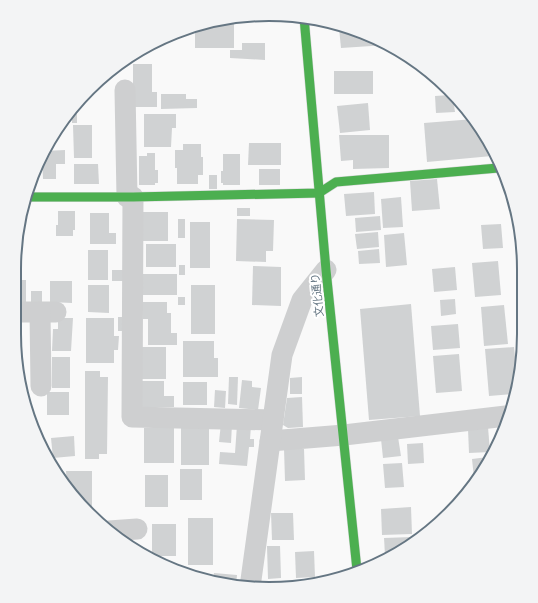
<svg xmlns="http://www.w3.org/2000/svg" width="538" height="603" viewBox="0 0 538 603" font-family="Montserrat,'Noto Sans JP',sans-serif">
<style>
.building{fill:#d0d2d3}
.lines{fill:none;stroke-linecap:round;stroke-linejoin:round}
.fast-casing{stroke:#d5d6d7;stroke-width:10}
.street{stroke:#cecfd0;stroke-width:21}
.fast{stroke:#4caf50;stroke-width:9}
.labels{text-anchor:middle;stroke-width:4;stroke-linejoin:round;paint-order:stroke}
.street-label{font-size:11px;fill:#657683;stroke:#fff}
.rim{fill:none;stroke:#657683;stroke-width:2}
</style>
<rect width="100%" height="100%" fill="#f9f9f9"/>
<g class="building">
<polygon points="234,21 234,48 195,48 195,27 203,23"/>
<polygon points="339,28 387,45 341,48"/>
<polygon points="242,43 265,43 265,60 230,58 230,50 242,50"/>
<polygon points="133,64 152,64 152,92 157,92 157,107 133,107"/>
<rect x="334" y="71" width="39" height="23"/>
<polygon points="161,94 186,94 186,99 197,99 197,108 161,109"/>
<polygon points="450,95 453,98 455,112 436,113 435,96"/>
<polygon points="368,103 370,130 340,133 337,106"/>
<polygon points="459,103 469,112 460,112"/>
<rect x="72" y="114" width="5" height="9"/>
<polygon points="144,114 176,114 176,128 172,128 171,147 144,147"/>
<polygon points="474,119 492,156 427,162 424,123"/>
<polygon points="73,125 92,125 92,158 74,158"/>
<polygon points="339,135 389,135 389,168 353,169 353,160 341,161"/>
<polygon points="249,143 281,143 281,165 248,165"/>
<polygon points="183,144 201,144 201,157 203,157 203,175 198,175 198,184 177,184 177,168 175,168 175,150 183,150"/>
<polygon points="65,150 65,164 56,164 56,179 43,179 42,157 45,151"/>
<polygon points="147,153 155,153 155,170 158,170 158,183 155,183 155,185 139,185 139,156 147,156"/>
<polygon points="223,154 240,154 240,185 223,185 223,183 221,183 221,171 223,171"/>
<polygon points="74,164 98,164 99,184 74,184"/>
<rect x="259" y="169" width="21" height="16"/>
<rect x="209" y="175" width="8" height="14"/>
<polygon points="437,179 440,209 412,211 410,181"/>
<polygon points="374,192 375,214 346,216 344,194"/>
<polygon points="401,197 403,227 383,228 381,199"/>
<rect x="237" y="208" width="13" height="8"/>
<polygon points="58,211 75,211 75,230 73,230 73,236 56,236 56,225 58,225"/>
<rect x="143" y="212" width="25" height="29"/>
<polygon points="90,213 109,213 109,233 116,233 116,244 90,244"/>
<polygon points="380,216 381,230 356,232 355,218"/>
<rect x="178" y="219" width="7" height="19"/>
<polygon points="237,219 274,220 273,251 266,251 266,262 236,261"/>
<rect x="190" y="222" width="20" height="46"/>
<polygon points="501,224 503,248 483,249 481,225"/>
<polygon points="378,232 379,247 357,249 355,234"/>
<polygon points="404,233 407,265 386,267 384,235"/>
<rect x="146" y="244" width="30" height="23"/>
<polygon points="379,249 380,263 359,264 358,251"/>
<rect x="88" y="250" width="20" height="30"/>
<polygon points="498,261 501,295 475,297 472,263"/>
<rect x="179" y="265" width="6" height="10"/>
<polygon points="253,266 281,267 281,306 252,305"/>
<polygon points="455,267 457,290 434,292 432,269"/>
<rect x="112" y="270" width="12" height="11"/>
<rect x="142" y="274" width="35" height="21"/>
<rect x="19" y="280" width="7" height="23"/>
<polygon points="50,281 72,281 72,303 50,302"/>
<polygon points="88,285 109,285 109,313 88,312"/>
<rect x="191" y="285" width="24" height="49"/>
<rect x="31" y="291" width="11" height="12"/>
<rect x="178" y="297" width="7" height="8"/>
<polygon points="455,299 456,314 441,316 440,300"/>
<polygon points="143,302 167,302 167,313 171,313 171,333 177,333 177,345 148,345 148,319 143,319"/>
<polygon points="411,304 420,416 369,420 360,309"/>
<polygon points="504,305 508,344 484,346 481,307"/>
<polygon points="118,317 126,317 125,331 118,331"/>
<polygon points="58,318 73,318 71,351 52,351 53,329 58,329"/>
<polygon points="86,318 114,318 114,336 119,336 118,350 114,350 114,363 86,363"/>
<rect x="19" y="322" width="3" height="18"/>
<polygon points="458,324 460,348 433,350 431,326"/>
<polygon points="183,341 214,341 214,358 218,358 218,377 183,377"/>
<rect x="142" y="347" width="24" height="32"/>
<polygon points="514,347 517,376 512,394 489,396 485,349"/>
<polygon points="459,354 462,391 436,393 433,356"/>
<rect x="52" y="357" width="18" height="31"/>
<polygon points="85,371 100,371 100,377 108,377 107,454 99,454 99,459 85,459"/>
<polygon points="229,377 238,377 237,405 228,404"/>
<polygon points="302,377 302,394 290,394 290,378"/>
<polygon points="242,380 252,381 252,387 261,388 258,410 239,408"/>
<polygon points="142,381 164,381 164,396 174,396 174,407 142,407"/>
<rect x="183" y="382" width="24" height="23"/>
<polygon points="215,390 226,391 225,408 214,407"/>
<rect x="47" y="392" width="22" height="23"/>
<polygon points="302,397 303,427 288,428 283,425 287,398"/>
<polygon points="221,423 232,424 231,443 219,442"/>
<rect x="181" y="425" width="28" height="40"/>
<polygon points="237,425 251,426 250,439 254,439 254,447 249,447 247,466 219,464 220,452 235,453"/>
<polygon points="488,427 490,452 469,453 468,429"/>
<rect x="144" y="428" width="30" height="35"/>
<polygon points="74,436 75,456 53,458 51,438"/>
<polygon points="44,437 46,455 40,447 37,438"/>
<polygon points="398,437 401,456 383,458 381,439"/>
<polygon points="423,443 424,463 408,464 407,444"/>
<polygon points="284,449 304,449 305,480 285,481"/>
<polygon points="488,457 489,461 479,477 474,478 472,459"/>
<polygon points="402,463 404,487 385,488 383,464"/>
<rect x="180" y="469" width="22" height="31"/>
<polygon points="66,471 92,471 92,512 90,512 67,489"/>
<rect x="145" y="475" width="23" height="32"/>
<polygon points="411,507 412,534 382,535 381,509"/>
<polygon points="271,513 293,513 294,540 272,540"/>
<rect x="188" y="518" width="25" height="47"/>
<rect x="152" y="524" width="24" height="32"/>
<polygon points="412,537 412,542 385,555 384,538"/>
<polygon points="267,546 280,546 281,578 268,579"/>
<polygon points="314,551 315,577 296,578 295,552"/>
<polygon points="214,573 237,575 236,586 219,584 213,582"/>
<polygon points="320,579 321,582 295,586 295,582"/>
</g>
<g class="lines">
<g class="fast-casing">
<g id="fast">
<polyline points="304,17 326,270 357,570"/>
<polyline points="27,197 133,197 319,193 336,182 498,168"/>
</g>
</g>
<g class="street">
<polyline points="125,90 127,197"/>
<polyline points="133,197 132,417 273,420"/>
<polyline points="19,312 56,312"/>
<polyline points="40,312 41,386"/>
<polyline points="270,441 344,435 506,416"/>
<polyline points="109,531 137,529"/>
<polyline points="250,587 282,355 302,300 326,270"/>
</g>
<use href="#fast" class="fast"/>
</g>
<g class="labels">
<g class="street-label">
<text transform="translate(317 295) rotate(-96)" y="4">文化通り</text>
</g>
</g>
<path d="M0 0H538V603H0ZM269 21H269A248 248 0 0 1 517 269V334A248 248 0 0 1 269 582H269A248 248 0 0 1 21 334V269A248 248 0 0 1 269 21Z" fill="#f3f4f5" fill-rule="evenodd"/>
<path class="rim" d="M269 21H269A248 248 0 0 1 517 269V334A248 248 0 0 1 269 582H269A248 248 0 0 1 21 334V269A248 248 0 0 1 269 21Z"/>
</svg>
